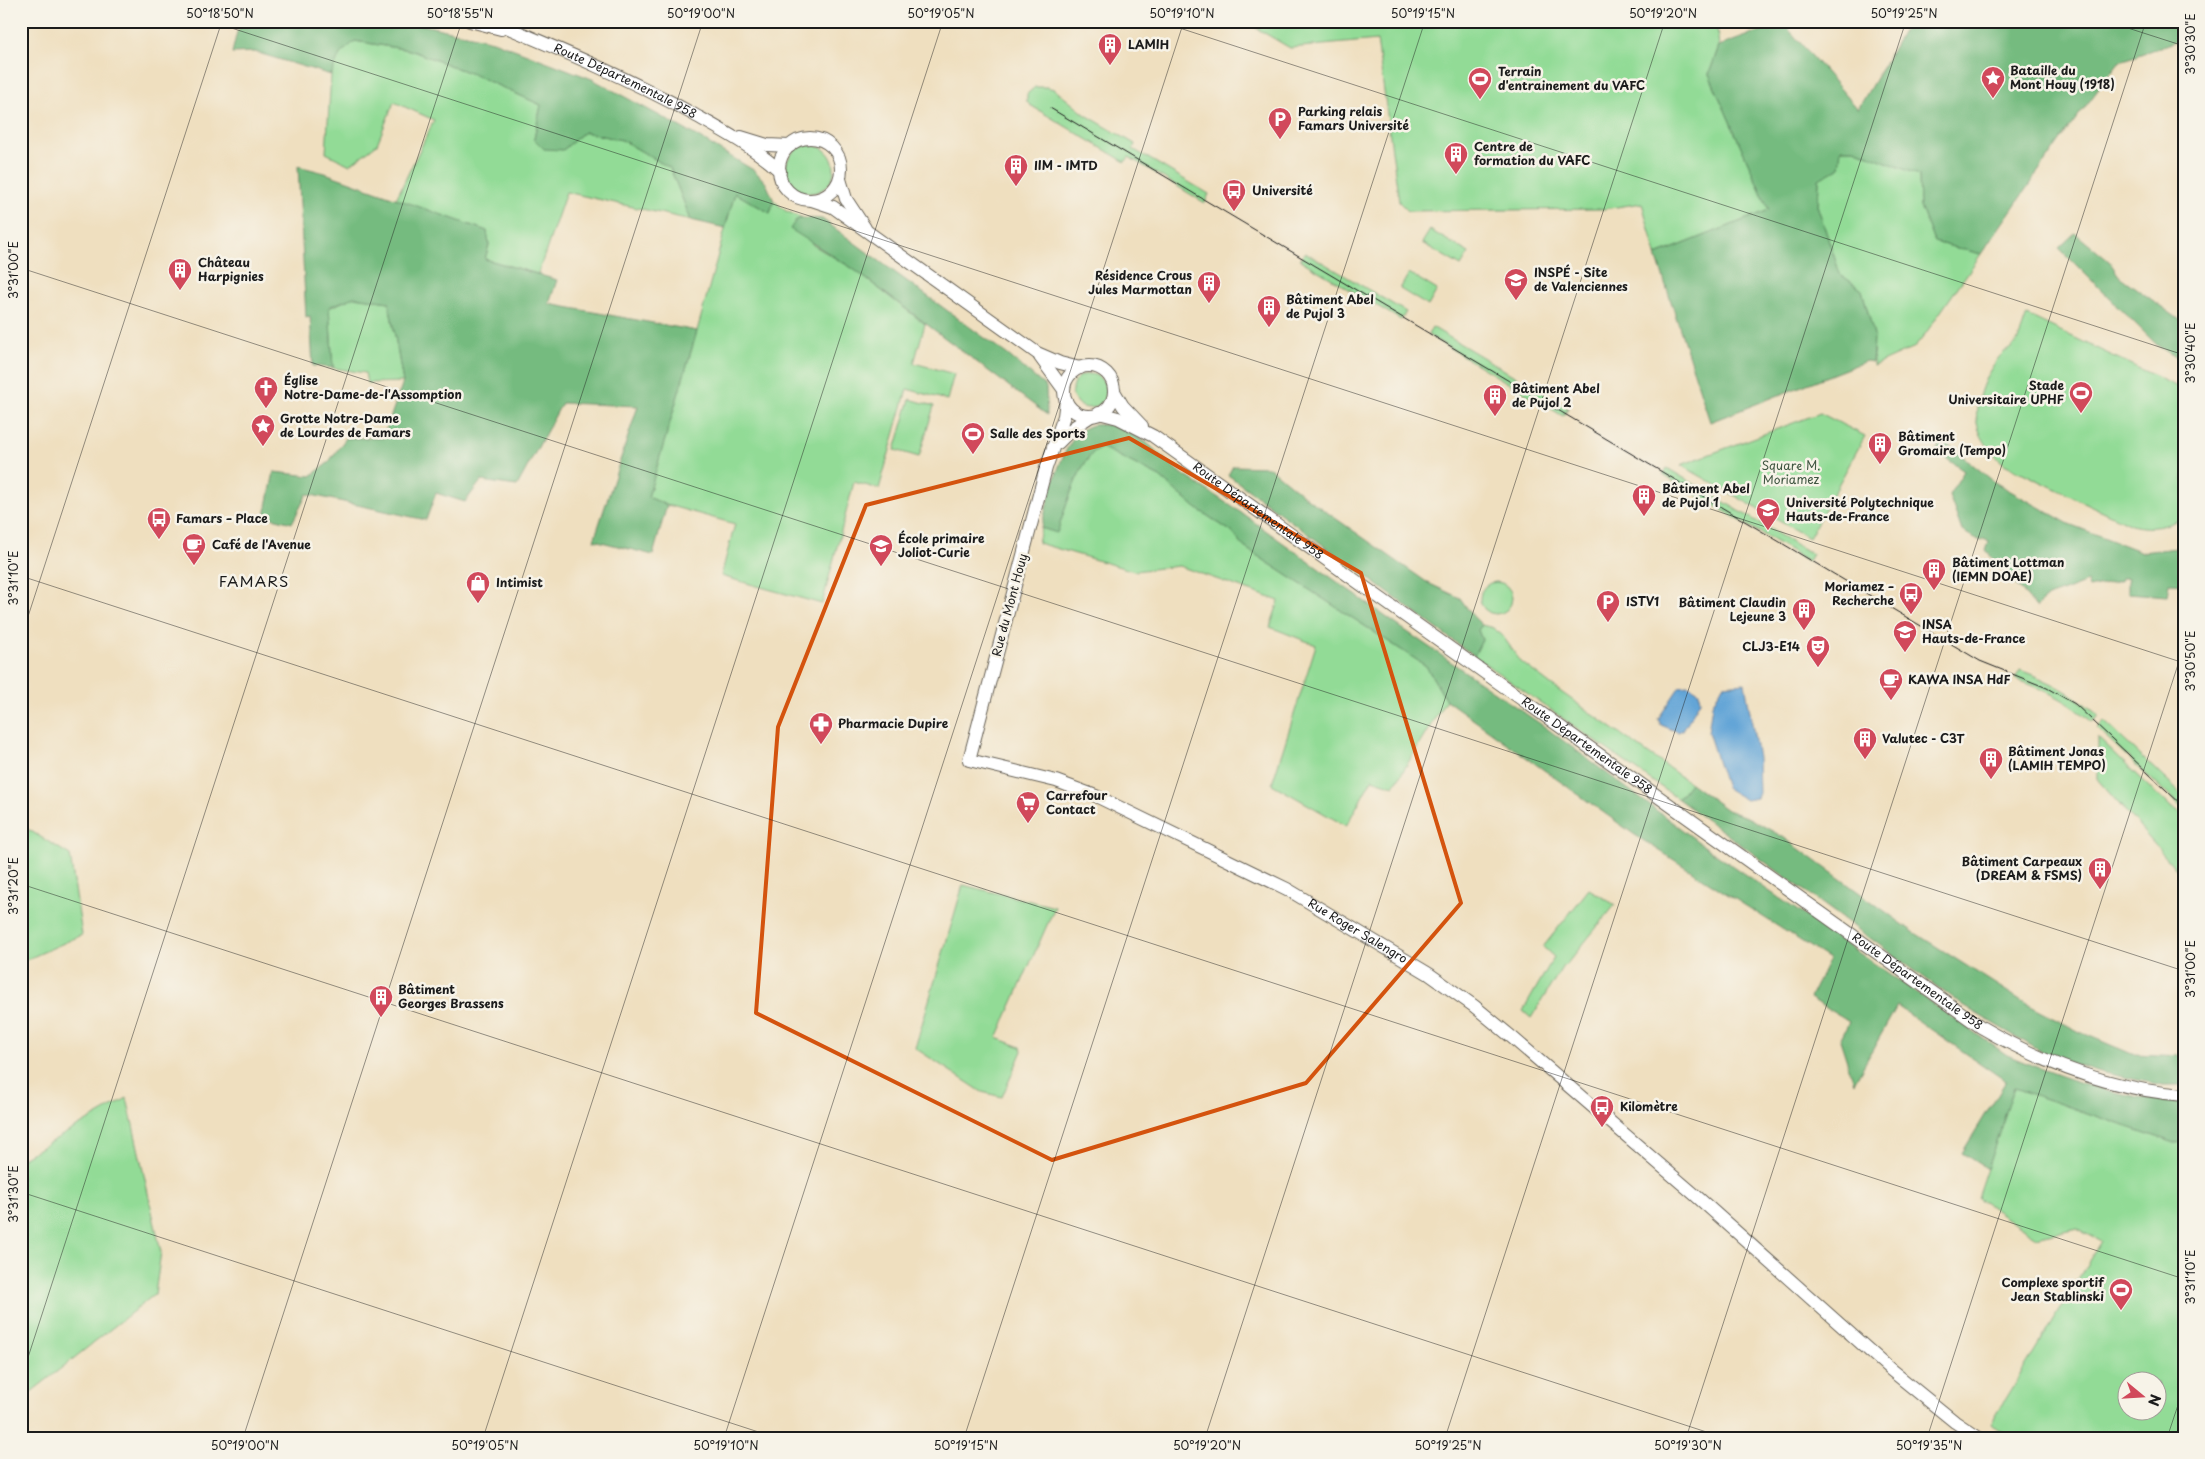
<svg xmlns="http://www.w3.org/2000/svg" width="2205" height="1459" viewBox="0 0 2205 1459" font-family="'Playpen Sans',sans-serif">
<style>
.green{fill:#92db96;stroke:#577c59;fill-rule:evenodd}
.forest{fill:#75bb7f;stroke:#486c4e}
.water{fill:#63a5d7;stroke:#40607a}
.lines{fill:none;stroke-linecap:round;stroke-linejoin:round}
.secondary-casing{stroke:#666055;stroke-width:14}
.secondary{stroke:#fff;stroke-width:12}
.tram{stroke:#1c1c1c;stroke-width:1}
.marked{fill:none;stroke:#d4530e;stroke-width:4;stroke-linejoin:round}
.ticks{fill:none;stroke:#1c1c1c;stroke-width:1;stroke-opacity:0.45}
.labels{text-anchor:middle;stroke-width:5;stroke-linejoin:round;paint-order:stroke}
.poi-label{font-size:12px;font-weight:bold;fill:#1c1c1c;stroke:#f7f3e8;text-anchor:start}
.street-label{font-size:12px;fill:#1c1c1c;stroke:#f7f3e8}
.park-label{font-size:12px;fill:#3f5541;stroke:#f7f3e8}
.quarter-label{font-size:15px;letter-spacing:1px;fill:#1c1c1c;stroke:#f7f3e8}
.neatline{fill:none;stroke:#1c1c1c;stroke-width:2}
.ticks-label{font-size:12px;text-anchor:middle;fill:#1c1c1c}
</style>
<rect width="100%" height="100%" fill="#f7f3e8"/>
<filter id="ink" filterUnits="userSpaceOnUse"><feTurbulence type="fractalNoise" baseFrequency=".02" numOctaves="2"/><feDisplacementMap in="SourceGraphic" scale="10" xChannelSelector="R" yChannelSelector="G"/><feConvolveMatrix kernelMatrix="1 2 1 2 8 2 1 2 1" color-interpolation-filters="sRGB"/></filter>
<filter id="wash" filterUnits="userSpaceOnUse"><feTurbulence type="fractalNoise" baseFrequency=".0096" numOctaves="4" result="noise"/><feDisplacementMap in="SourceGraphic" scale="20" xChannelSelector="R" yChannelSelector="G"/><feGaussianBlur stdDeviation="1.12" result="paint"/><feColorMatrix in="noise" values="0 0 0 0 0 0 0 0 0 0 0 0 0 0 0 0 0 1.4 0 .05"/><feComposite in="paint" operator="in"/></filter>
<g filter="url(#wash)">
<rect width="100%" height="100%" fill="#efdfbf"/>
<g class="green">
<polygon points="1244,21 1716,21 1719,46 1709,74 1769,210 1656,255 1642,203 1604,209 1408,211 1399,202 1377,40 1290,48"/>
<polygon points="354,41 410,50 475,75 541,105 534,139 563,150 584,132 622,140 670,168 691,220 566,192 538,274 485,259 489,245 487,231 396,199 434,120 394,102 377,144 350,165 326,153 331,75 340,53"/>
<polygon points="1035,87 1046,87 1054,89 1086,115 1135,144 1133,149 1209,194 1205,203 1129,157 1125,162 1030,105 1027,102 1027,94"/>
<circle cx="810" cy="169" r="24"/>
<polygon points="1840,149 1854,149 1919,175 1920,206 1934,242 1981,254 1921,340 1915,347 1873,366 1874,335 1862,290 1840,274 1818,208 1819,178 1839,168"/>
<polygon points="735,193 770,213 774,201 786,211 803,218 796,220 813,245 852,268 925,324 914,363 954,374 947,400 907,389 879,489 854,482 822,604 721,576 735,524 667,505 648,497 697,331"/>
<polygon points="1430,230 1469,253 1461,266 1422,243"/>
<polygon points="1305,252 1406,312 1401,320 1300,260"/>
<polygon points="1409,273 1437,290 1428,306 1400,289"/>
<polygon points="354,297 389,302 403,382 367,383 365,373 333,368 329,308"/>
<path d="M2027,315l157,75v127c-18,10 -33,13 -53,8l-127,-61c-12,-11 -24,-25 -27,-41 -3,-23 9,-51 24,-68 3,-4 9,-5 12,-9 7,-6 10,-22 14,-31z"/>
<polygon points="1432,327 1568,408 1563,416 1428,335"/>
<circle cx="1089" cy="391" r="17"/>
<polygon points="910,399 934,406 919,457 895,450"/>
<polygon points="1820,413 1865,436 1809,538 1681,465"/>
<path d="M1101,447l59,30 36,31 36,24 12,15 182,119 20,34 -52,86 -22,-7 -26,47 -74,-42 44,-139 -46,-18 9,-26 -100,-35 -45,5 -96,-28 3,-15 16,4c8,-22 23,-76 44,-85z"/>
<polygon points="1667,468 1812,554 1808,561 1663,475"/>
<circle cx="1496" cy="598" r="16"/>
<polygon points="1482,625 1493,628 1502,635 1521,662 1551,685 1690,783 1678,799 1474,656 1482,640 1478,630"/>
<path d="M2020,670c30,11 55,24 79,46l-7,6c-22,-21 -48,-33 -77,-43z"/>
<polygon points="2104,721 2184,797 2184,810 2097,728"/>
<polygon points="2098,738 2169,806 2184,816 2184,878 2098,780"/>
<polygon points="21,825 70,855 82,935 21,962"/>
<polygon points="963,885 1055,907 997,1038 1021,1047 1022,1051 1002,1097 982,1092 915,1048"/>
<polygon points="1589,889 1615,905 1566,965 1563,966 1531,1018 1523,1011 1554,957 1543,947"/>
<path d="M2014,1088l161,55 9,-1v296h-173l-20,-15 110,-182 -24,-13 -41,9 -59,-39zM2128,1382h30v30h-30z"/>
<polygon points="127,1098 161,1252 155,1294 21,1400 21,1159"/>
</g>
<g class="forest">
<polygon points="244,21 406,21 493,41 592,79 693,134 755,171 766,183 774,201 770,213 735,193 725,228 691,220 670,168 622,140 584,132 563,150 544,149 534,139 541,105 475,75 410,50 355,41 340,54 331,75 255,52 232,53 237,32"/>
<polygon points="1909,21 2184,21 2184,38 2119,62 2060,140 1981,254 1934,242 1920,206 1919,175 1854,149 1841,149 1839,168 1819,179 1818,208 1840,274 1862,290 1874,335 1872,362 1866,361 1710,422 1656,255 1769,210 1709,74 1719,46 1783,23 1858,109"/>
<polygon points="298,166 325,173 487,231 489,245 485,259 557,280 549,304 697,331 648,497 667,505 653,555 594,540 638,406 562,403 517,486 481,481 465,502 436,493 426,520 307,494 292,523 265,516 274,472 311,476 328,463 346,438 383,438 403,382 389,302 354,297 329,307 333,368 313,366 310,316 306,317"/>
<polygon points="803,218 822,219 1008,355 1046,387 1047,415 852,268 790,229 796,220"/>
<polygon points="2075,233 2109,261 2119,276 2184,323 2184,362 2158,346 2059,248"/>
<path d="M1109,425l16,5 22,13 31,28 65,43 150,108 152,105 163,122 299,206c59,25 113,43 177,48v39l-9,1 -161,-55 -27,81 -25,-16 44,-72 -109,-75 -43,77 -14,-43 9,-18 -39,-24 19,-39 -194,-124 -189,-135 -20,-34 -182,-119 -12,-15 -36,-24 -36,-31 -59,-30c-21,9 -36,63 -44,86l-16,-5c7,-25 20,-92 48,-102 6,-2 14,-1 20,-1z"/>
<polygon points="1943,441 1996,483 2069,524 2142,552 2177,548 2184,543 2184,584 2169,583 2167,596 2128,593 2128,578 2121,578 2120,581 2089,588 2087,582 2048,597 2036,607 1986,551 1989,542 1984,539 1980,541 1962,531 1949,495 1964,471 1936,451"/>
<polygon points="1233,466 1269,467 1308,499 1428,583 1460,598 1472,615 1482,625 1478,630 1482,640 1474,656 1228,475"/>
<polygon points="1690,783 1727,810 1749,818 1783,837 1912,931 2025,1003 2080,1032 2132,1054 2184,1056 2184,1085 2162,1085 2104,1073 2049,1056 1965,1007 1678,799"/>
</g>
<g class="water">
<polygon points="1745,683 1758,758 1759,793 1757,798 1746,800 1726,788 1708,732 1712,705 1723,685"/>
<polygon points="1688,685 1699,692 1700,701 1683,730 1678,732 1661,725 1658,719 1680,686"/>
</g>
</g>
<g filter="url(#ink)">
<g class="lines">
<g class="secondary-casing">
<g id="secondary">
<polyline points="470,21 501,29"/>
<path id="s1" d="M492,21c69,29 136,57 201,93 30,17 62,34 87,57"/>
<polyline points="741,137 767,145 790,146"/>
<circle cx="810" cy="169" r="31"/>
<polyline points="840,179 846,199 865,228"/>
<polyline points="812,200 833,207 1037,353 1060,363 1080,368"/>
<polyline points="1040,357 1064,390"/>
<circle cx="1089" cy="391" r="25"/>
<polyline points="1114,391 1123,406 1142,426"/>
<path id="s2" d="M1066,400l-2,16 -18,52 -77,292 87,21 40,15 191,93 142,85 45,32 40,33 180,155 197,176 64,52 24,16"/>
<path id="s3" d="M1099,413l19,5 35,18 828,591c63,37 130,62 203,68"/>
<polyline points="1058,443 1074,427 1091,416"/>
</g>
</g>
<use href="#secondary" class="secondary"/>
<polyline class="tram" points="1050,108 1980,661 2047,688 2075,704 2184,807"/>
</g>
</g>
<path class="marked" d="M1129,438l232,135 100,330 -155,180 -254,77 -296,-147 22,-286 88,-222z"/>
<path class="ticks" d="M210,21l1974,642M1158,21l1026,334M2106,21l78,25M21,268l2163,703M21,576l2163,703M21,638l201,-617M21,884l1704,554M21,1192l756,246M21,1379l441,-1358M243,1438l460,-1417M483,1438l460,-1417M724,1438l460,-1417M964,1438l461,-1417M1205,1438l460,-1417M1445,1438l461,-1417M1686,1438l460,-1417M1927,1438l257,-792M2167,1438l17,-51"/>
<defs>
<g id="building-pin" transform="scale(1.25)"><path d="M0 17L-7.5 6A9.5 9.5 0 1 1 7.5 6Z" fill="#d1495b" stroke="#f7f3e8"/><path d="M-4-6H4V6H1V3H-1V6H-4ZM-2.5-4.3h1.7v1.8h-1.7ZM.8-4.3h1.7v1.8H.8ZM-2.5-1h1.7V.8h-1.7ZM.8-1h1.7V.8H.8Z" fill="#fff"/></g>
<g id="sight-pin" transform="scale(1.25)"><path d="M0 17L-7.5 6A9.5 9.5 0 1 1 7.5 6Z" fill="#d1495b" stroke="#f7f3e8"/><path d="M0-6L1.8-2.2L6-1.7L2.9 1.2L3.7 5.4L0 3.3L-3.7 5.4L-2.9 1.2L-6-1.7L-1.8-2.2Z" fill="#fff"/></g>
<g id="stadium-pin" transform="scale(1.25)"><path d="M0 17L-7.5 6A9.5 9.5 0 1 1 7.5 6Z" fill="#d1495b" stroke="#f7f3e8"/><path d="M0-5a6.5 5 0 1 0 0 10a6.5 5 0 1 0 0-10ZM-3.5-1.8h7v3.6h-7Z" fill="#fff"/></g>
<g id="parking-pin" transform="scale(1.25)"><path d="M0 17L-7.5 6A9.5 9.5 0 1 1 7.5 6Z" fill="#d1495b" stroke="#f7f3e8"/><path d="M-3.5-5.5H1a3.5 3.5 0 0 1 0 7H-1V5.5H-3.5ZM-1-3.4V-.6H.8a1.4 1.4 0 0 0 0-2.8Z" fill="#fff"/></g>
<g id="bus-pin" transform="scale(1.25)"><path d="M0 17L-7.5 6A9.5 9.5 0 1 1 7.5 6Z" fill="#d1495b" stroke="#f7f3e8"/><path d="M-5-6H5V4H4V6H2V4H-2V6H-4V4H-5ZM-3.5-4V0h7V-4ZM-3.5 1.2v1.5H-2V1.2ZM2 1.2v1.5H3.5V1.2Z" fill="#fff"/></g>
<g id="university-pin" transform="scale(1.25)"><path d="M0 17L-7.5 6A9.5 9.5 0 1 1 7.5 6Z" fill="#d1495b" stroke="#f7f3e8"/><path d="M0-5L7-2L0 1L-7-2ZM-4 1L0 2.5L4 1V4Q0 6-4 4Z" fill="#fff"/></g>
<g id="church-pin" transform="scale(1.25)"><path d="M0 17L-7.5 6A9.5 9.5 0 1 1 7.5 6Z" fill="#d1495b" stroke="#f7f3e8"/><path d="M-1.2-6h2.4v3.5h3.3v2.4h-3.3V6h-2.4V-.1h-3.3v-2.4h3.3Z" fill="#fff"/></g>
<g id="cafe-pin" transform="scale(1.25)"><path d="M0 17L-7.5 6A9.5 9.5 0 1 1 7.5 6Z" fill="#d1495b" stroke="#f7f3e8"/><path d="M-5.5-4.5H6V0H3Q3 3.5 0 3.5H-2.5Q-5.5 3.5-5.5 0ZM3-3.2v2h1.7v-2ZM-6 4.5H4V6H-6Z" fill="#fff"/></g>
<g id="school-pin" transform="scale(1.25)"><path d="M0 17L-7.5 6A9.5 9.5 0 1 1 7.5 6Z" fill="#d1495b" stroke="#f7f3e8"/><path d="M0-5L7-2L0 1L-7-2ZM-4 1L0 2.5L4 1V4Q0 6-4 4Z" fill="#fff"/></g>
<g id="shop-pin" transform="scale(1.25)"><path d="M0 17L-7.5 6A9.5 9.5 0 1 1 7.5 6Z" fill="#d1495b" stroke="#f7f3e8"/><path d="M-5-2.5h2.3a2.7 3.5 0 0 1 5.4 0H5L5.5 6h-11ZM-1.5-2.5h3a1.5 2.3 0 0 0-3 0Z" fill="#fff"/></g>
<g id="theatre-pin" transform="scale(1.25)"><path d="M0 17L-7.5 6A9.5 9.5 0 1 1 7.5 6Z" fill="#d1495b" stroke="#f7f3e8"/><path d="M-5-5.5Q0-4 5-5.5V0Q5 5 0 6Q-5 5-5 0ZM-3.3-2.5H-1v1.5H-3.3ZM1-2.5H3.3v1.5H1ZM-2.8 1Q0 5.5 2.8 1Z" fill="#fff"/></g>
<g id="pharmacy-pin" transform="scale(1.25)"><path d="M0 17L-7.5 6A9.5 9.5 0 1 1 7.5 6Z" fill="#d1495b" stroke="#f7f3e8"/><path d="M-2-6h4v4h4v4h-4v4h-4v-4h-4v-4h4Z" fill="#fff"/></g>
<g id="supermarket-pin" transform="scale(1.25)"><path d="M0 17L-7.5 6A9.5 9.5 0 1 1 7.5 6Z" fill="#d1495b" stroke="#f7f3e8"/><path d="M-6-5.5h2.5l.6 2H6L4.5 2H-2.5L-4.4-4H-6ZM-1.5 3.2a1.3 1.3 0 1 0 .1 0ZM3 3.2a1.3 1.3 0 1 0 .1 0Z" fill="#fff"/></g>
</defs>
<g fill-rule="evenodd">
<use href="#building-pin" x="1110" y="45"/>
<use href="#sight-pin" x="1993" y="78"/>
<use href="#stadium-pin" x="1480" y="79"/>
<use href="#parking-pin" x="1280" y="119"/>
<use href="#building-pin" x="1456" y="154"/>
<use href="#building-pin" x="1016" y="166"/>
<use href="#bus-pin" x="1234" y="191"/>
<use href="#building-pin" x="180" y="270"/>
<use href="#university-pin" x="1516" y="280"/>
<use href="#building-pin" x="1209" y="283"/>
<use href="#building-pin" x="1269" y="307"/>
<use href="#church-pin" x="266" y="388"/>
<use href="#stadium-pin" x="2081" y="393"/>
<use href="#building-pin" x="1495" y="396"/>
<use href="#sight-pin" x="263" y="426"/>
<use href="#stadium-pin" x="973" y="434"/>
<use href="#building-pin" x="1880" y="444"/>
<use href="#building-pin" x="1644" y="496"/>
<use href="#university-pin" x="1768" y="510"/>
<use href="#bus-pin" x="159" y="519"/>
<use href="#cafe-pin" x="194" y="545"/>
<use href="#school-pin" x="881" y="546"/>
<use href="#building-pin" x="1934" y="570"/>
<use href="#shop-pin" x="478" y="583"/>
<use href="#bus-pin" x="1911" y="594"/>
<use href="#parking-pin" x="1608" y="602"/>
<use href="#building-pin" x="1804" y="610"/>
<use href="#university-pin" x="1905" y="632"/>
<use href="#theatre-pin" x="1818" y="647"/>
<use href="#cafe-pin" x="1891" y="680"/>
<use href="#pharmacy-pin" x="821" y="724"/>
<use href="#building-pin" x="1865" y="739"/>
<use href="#building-pin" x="1991" y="759"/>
<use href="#supermarket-pin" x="1028" y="803"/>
<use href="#building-pin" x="2100" y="869"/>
<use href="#building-pin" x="381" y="997"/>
<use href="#bus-pin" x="1602" y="1107"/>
<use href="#stadium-pin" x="2121" y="1290"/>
</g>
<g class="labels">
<g class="poi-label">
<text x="1128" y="49">LAMIH</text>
<text x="2010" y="75">Bataille du<tspan x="2010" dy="14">Mont Houy (1918)</tspan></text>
<text x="1498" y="76">Terrain<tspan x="1498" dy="14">d'entrainement du VAFC</tspan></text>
<text x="1298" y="116">Parking relais<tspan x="1298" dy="14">Famars Université</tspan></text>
<text x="1474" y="151">Centre de<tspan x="1474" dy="14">formation du VAFC</tspan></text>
<text x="1034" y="170">IIM - IMTD</text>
<text x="1252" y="195">Université</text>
<text x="198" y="267">Château<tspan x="198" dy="14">Harpignies</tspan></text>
<text x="1534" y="277">INSPÉ - Site<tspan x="1534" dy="14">de Valenciennes</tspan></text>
<text x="1192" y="280" text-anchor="end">Résidence Crous<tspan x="1192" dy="14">Jules Marmottan</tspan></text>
<text x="1286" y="304">Bâtiment Abel<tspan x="1286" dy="14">de Pujol 3</tspan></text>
<text x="284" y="385">Église<tspan x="284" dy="14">Notre-Dame-de-l'Assomption</tspan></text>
<text x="2064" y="390" text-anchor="end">Stade<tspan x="2064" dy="14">Universitaire UPHF</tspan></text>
<text x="1512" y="393">Bâtiment Abel<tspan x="1512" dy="14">de Pujol 2</tspan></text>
<text x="280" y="423">Grotte Notre-Dame<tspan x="280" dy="14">de Lourdes de Famars</tspan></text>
<text x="990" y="438">Salle des Sports</text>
<text x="1898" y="441">Bâtiment<tspan x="1898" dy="14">Gromaire (Tempo)</tspan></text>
<text x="1662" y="493">Bâtiment Abel<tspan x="1662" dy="14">de Pujol 1</tspan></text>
<text x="1786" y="507">Université Polytechnique<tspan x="1786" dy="14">Hauts-de-France</tspan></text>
<text x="176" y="523">Famars – Place</text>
<text x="898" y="543">École primaire<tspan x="898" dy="14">Joliot-Curie</tspan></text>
<text x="212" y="549">Café de l'Avenue</text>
<text x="1952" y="567">Bâtiment Lottman<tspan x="1952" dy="14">(IEMN DOAE)</tspan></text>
<text x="496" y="587">Intimist</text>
<text x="1894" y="591" text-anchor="end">Moriamez –<tspan x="1894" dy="14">Recherche</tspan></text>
<text x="1626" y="606">ISTV1</text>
<text x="1786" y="607" text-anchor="end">Bâtiment Claudin<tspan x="1786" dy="14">Lejeune 3</tspan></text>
<text x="1922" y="629">INSA<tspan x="1922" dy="14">Hauts-de-France</tspan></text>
<text x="1800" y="651" text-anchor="end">CLJ3-E14</text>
<text x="1908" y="684">KAWA INSA HdF</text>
<text x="838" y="728">Pharmacie Dupire</text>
<text x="1882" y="743">Valutec - C3T</text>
<text x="2008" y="756">Bâtiment Jonas<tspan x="2008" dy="14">(LAMIH TEMPO)</tspan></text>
<text x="1046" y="800">Carrefour<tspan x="1046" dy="14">Contact</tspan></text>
<text x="2082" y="866" text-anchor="end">Bâtiment Carpeaux<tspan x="2082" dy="14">(DREAM &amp; FSMS)</tspan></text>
<text x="398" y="994">Bâtiment<tspan x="398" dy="14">Georges Brassens</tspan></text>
<text x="1620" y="1111">Kilomètre</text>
<text x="2104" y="1287" text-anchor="end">Complexe sportif<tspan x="2104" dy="14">Jean Stablinski</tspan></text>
</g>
<g class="street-label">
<text dy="4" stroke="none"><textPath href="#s1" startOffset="146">Route Départementale 958</textPath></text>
<text dy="4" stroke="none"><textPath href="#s3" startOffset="188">Route Départementale 958</textPath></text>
<text transform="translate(1010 605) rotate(-75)" y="4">Rue du Mont Houy</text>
<text dy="4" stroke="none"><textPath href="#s3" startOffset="592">Route Départementale 958</textPath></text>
<text dy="4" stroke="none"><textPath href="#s2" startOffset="800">Rue Roger Salengro</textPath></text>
<text dy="4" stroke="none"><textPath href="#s3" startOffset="998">Route Départementale 958</textPath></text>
</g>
<g class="park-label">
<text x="1791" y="470">Square M.<tspan x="1791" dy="14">Moriamez</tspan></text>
</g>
<g class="quarter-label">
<text x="254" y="587">FAMARS</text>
</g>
</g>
<rect width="2205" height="1459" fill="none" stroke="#f7f3e8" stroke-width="55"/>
<g transform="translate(2142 1396) rotate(108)"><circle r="24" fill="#f7f3e8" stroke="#9f9d96"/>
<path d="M0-4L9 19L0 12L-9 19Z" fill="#d1495b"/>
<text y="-8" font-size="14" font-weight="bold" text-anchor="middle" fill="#1c1c1c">N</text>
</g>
<rect x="28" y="28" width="2150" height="1404" class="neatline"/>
<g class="ticks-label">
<text x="220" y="18">50°18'50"N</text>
<text x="460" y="18">50°18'55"N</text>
<text x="701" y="18">50°19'00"N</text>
<text x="941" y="18">50°19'05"N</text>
<text x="1182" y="18">50°19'10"N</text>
<text x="1423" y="18">50°19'15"N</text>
<text x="1663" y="18">50°19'20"N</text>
<text x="1904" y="18">50°19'25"N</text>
<text transform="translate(2191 44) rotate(-90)" y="4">3°30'30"E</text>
<text transform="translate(14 270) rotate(-90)" y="4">3°31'00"E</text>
<text transform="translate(2191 353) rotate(-90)" y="4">3°30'40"E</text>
<text transform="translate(14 578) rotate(-90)" y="4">3°31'10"E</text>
<text transform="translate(2191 661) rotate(-90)" y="4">3°30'50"E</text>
<text transform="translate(14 886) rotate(-90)" y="4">3°31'20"E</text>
<text transform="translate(2191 969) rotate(-90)" y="4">3°31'00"E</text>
<text transform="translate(14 1194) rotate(-90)" y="4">3°31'30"E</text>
<text transform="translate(2191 1277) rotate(-90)" y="4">3°31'10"E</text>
<text x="245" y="1450">50°19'00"N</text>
<text x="485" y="1450">50°19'05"N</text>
<text x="726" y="1450">50°19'10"N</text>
<text x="966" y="1450">50°19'15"N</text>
<text x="1207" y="1450">50°19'20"N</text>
<text x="1448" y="1450">50°19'25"N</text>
<text x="1688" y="1450">50°19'30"N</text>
<text x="1929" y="1450">50°19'35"N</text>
</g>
</svg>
